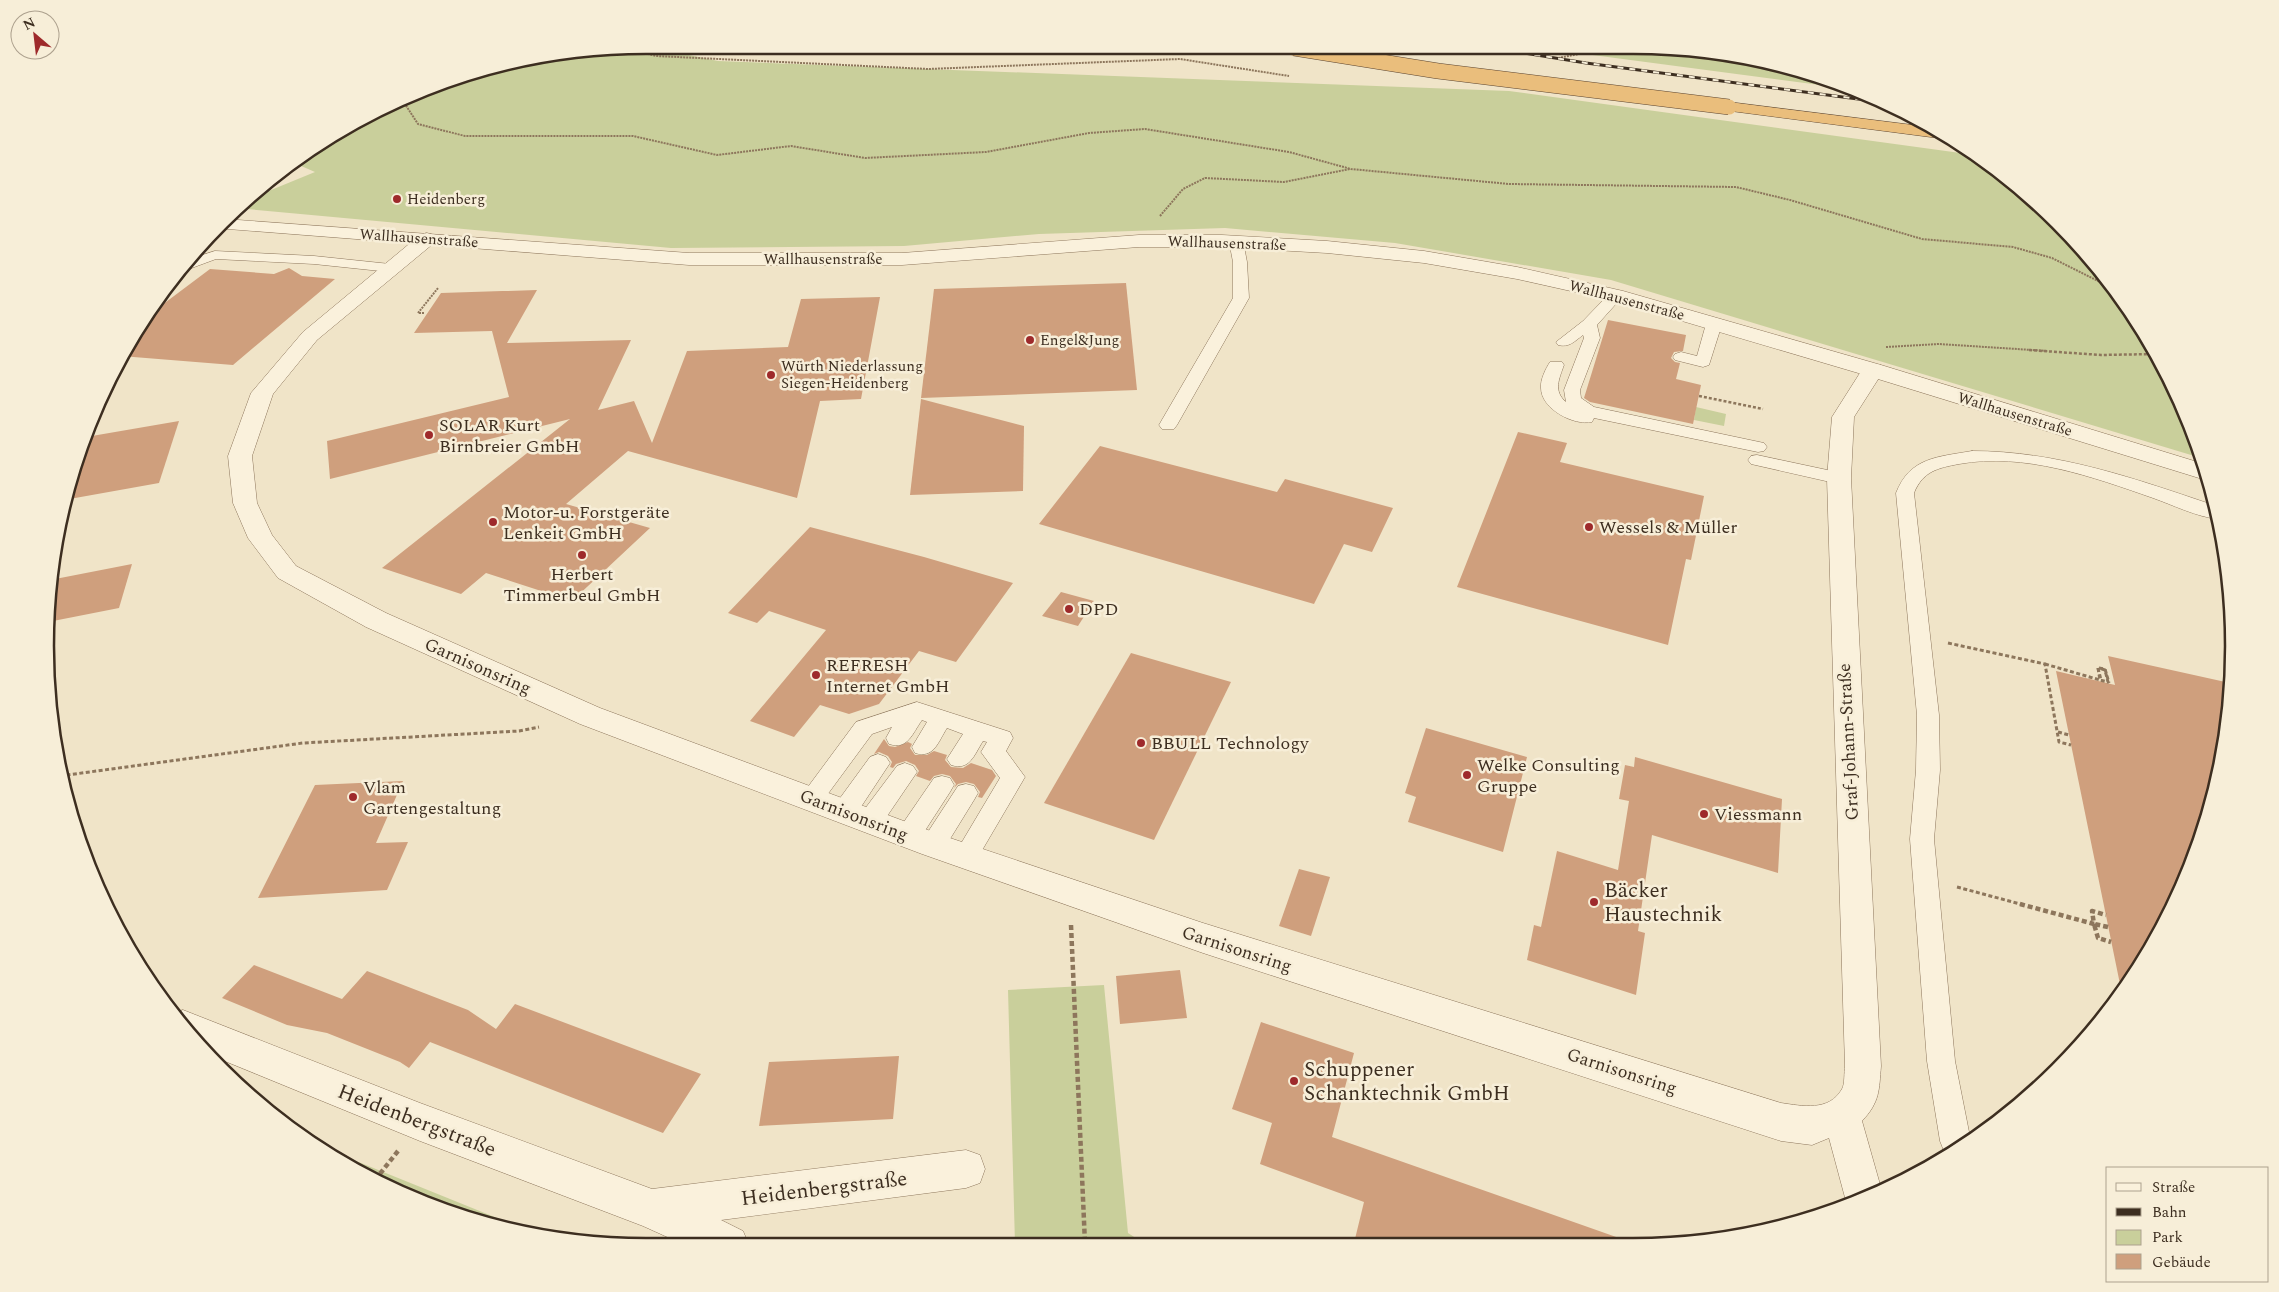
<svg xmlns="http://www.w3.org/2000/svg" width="2279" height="1292" viewBox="0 0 2279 1292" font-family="Spectral,serif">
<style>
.green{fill:#c9cf9b}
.building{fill:#cf9f7d}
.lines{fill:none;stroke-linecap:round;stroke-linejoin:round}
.service-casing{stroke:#8d765c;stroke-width:1}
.minor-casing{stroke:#8d765c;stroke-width:1}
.tertiary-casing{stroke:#8d765c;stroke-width:1}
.trunk-casing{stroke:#5b4430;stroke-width:1}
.path-far3{stroke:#8d765c;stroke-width:2;stroke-dasharray:2 1;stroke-linecap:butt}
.path-far2{stroke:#8d765c;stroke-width:2.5;stroke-dasharray:3 2;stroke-linecap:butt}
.path-far1{stroke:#8d765c;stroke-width:3;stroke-dasharray:4 2.5;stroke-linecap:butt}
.path{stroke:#8d765c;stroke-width:4.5;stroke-dasharray:5 3;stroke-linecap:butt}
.service{fill:#faf1dc;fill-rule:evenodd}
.minor{fill:#faf1dc;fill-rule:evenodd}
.tertiary{fill:#faf1dc;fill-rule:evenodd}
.trunk{fill:#eabe7c;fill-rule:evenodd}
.rail-casing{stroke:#3d2e20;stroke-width:3}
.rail{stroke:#f7eed8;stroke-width:2;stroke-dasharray:6;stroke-linecap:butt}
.trunk-bridge-casing{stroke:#5b4430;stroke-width:16;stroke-linecap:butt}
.trunk-bridge{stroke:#eabe7c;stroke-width:15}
.poi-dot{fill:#9e2a2b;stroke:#f7eed8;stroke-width:2}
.labels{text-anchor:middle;stroke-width:5;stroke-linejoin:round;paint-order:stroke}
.far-poi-label{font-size:15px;fill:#3d2e20;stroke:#f7eed8;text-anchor:start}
.far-street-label{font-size:15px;fill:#3d2e20;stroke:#f7eed8}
.poi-label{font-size:18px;fill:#3d2e20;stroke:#f7eed8;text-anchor:start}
.street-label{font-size:18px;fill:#3d2e20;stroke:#f7eed8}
.near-poi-label{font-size:21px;fill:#3d2e20;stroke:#f7eed8;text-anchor:start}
.near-street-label{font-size:21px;fill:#3d2e20;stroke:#f7eed8}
.rim{fill:none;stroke:#3d2e20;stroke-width:2.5}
</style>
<rect width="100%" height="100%" fill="#f0e4c8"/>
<g class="green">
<polygon points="1672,46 1789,66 1843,88 1532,47"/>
<polygon points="567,50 664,50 718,61 1509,91 1975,155 2029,194 2110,280 2172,380 2201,458 1611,280 1395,243 1225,228 1039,234 904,246 671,248 236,208 244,201 315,172 292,162 380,107 453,77"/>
<polygon points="1696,407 1726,414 1724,426 1694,420"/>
<polygon points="1104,985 1128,1233 1145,1244 1015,1244 1008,990"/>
<polygon points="314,1144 524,1229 453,1215 345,1166"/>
</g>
<g class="building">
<polygon points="289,268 302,276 335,279 233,365 121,356 142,320 210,269 274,274"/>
<polygon points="1126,283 1137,390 921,398 934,289"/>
<polygon points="537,290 507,343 631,340 598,410 634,401 652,443 687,351 788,347 801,299 880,297 861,399 820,401 797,498 628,451 566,504 650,528 572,601 486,573 461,594 382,568 570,419 330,479 327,441 509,397 492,331 414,333 441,293"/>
<polygon points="1608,320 1686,335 1683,351 1674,352 1671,358 1675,362 1680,363 1676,379 1701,385 1693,424 1590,402 1584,398"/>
<polygon points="921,399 1024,426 1023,491 910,495"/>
<polygon points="179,421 159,483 64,500 86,437"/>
<polygon points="1518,432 1567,443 1560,462 1704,496 1691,560 1686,559 1668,645 1457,587"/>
<polygon points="1100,446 1277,492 1285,479 1393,508 1372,552 1344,544 1314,604 1039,524"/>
<polygon points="810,527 924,557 1013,583 956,662 919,651 879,704 849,714 820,705 794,737 750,721 826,630 769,611 757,623 728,613"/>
<polygon points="132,564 119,608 48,622 50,580"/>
<polygon points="1061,592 1094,601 1078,626 1042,616"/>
<polygon points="1131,653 1231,682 1154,840 1044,803"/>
<polygon points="2108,656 2230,683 2229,725 2202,839 2153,947 2121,989 2056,671 2115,685"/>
<polygon points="1426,728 1527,757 1503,852 1408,822 1416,797 1405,793"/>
<polygon points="884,739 889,746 895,747 908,742 912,744 910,748 915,755 927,755 934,751 947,755 945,760 951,767 963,768 971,763 992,770 996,776 982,798 978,797 980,792 974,784 966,782 958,784 954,788 956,784 950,776 942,774 934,776 930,781 916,776 919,771 915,765 906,761 896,764 893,768 890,767 892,762 888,756 879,752 874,754"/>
<polygon points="1635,757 1782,799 1778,873 1652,835 1638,931 1645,933 1636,995 1527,960 1534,925 1541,927 1557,851 1618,870 1629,801 1619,799 1625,765 1634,767"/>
<polygon points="403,781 376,843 408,842 387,890 258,898 315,785"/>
<polygon points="1299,869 1330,877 1311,936 1279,926"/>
<polygon points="254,965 342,999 367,971 468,1010 496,1029 515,1004 701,1074 663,1133 430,1042 409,1068 400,1062 327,1033 287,1025 222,998"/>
<polygon points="1180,970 1187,1018 1120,1024 1116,976"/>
<polygon points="1261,1022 1354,1053 1332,1137 1619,1238 1618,1242 1354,1243 1364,1202 1260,1164 1272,1123 1232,1109"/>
<polygon points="899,1056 893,1119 759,1126 769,1062"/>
</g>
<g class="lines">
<g class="service-casing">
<g id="service">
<polygon points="1236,237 1243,241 1247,262 1249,298 1177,425 1174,429 1162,429 1159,425 1233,298 1233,262 1229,241"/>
<polygon points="215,251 314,256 390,264 397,268 390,272 314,264 216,259 189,269 181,270 190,259"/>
<path d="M1616,290l5,2 3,3 -27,30 3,13 -20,52 1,8 13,9 170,36 3,4 -3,4 -6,1 -164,-34 -2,4c-18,4 -51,-13 -51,-34 -1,-8 5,-20 9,-26h12l2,3c-5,14 -11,26 2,37l-2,-12 20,-52 -1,-3c-8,6 -14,13 -25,10l-2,-3 27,-21 28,-29z"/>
<polygon points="1714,319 1720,321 1722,324 1709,365 1703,367 1675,360 1673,357 1675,354 1681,352 1697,356 1706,324 1708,321"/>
<path d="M1972,451c86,0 164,28 244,55l2,13c-21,-2 -45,-14 -65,-21 -60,-21 -129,-46 -194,-34 -21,4 -36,7 -45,29l25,222 1,55 -6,69 21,222 16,81 -25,14 -6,-15 -13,-80 -17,-222 6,-69 1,-55 -21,-222c14,-36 42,-36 76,-42z"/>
<polygon points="1757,455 1846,474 1848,478 1846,482 1839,484 1751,464 1748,460 1751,456"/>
<path d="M917,702l93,30 3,6 -7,13 19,26 -51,87 -9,3 -9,-3 -3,-7 47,-79 -19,-26 6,-10 -4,-1c-9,14 -13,30 -32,24l-4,-6 16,-25 -16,-6c-9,14 -13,31 -32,25l-3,-6 15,-25 -5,-2c-10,14 -14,30 -33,24l-3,-6 6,-11 -20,7 -53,72 -8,2 -8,-2 -4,-7 57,-77z"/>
<polygon points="878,754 886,757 890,763 886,769 853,819 844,822 835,819 832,812 835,805 870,757"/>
<polygon points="905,763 913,766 917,772 913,778 879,828 870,831 861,828 858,821 861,814 897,766"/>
<polygon points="942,776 950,778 954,785 950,792 917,843 908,846 899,843 896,836 899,829 934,778"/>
<polygon points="966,784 974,786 978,793 974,800 942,852 933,855 924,852 921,845 924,838 958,786"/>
</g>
</g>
<g class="minor-casing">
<g id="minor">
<path d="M427,233l7,2 2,4 -2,4 -117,97 -44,54 -21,62 5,47 15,32 24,31 90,47 214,95 344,128 259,87 578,180c21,3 48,9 61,-14 3,-5 2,-17 3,-23l-18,-588 5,-61 33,-52 8,-1 8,1 3,5 -30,47 -3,61 30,588c-2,24 -1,36 -19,55l19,67 -34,17 -18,-67 -17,7 -31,-4 -578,-188 -281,-99 -342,-130 -214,-97 -88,-49 -30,-40 -15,-35 -5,-47 23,-63 52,-61 117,-97z"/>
<polygon points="183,1010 420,1103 652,1189 966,1150 980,1155 985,1169 980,1183 966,1188 721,1220 743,1231 749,1245 685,1245 643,1226 420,1141 205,1053 194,1042 174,1014"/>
</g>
</g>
<g class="tertiary-casing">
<polygon id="tertiary" points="224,219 689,253 902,253 1139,235 1222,235 1327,241 1424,251 1517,267 1623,291 1881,365 2204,464 2209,480 2199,478 1865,375 1611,300 1517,279 1424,263 1327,253 1222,247 1139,247 902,265 689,265 215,228"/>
</g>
<g class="trunk-casing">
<polygon id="trunk" points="1729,102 1937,128 1951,138 1946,139 1723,110 1721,107 1723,104"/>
</g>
<g class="path-far3">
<polyline points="1615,47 1776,63"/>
<polyline points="1246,48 1269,54"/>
<polyline points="633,50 656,56 928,69 1180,59 1289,76"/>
<polyline points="1558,58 1616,47"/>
<polyline points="401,98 418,124 465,136 633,136 717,155 791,146 865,158 986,152 1089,133 1145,129 1289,152 1351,169 1509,184 1736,187 1790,200 1922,239 2013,247 2052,258 2116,290"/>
<polyline points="1160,216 1183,189 1205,178 1284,182 1350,169"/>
<polyline points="424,313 418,313 438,288"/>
<polyline points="1886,347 1939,344 2048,351"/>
</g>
<g class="path-far2">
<polyline points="2029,350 2101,355 2156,354"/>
<polyline points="1699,396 1763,409"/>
</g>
<g class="path-far1">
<polyline points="1948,643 2045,664 2059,742 2071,745"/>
<polyline points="2045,664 2100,680"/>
<polyline points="2098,668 2101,680"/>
<polyline points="2098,668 2100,680 2108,682 2105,670 2099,668"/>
<polyline points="2099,668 2105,669 2109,683"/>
<polyline points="2058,732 2069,735"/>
<polyline points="60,776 303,743 519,731 539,727"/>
<polyline points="1957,887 2024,905"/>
</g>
<g class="path">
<polyline points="2020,904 2094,924 2092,911 2106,915"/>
<polyline points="1071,925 1085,1244"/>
<polyline points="2108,927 2094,924 2098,938 2111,942"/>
<polyline points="375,1180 398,1151"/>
</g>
<use href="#service" class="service"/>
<use href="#minor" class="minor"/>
<use href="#tertiary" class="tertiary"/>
<use href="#trunk" class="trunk"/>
<g class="rail-casing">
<polyline id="rail" points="1487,47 1586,63 1873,101"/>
</g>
<use href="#rail" class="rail"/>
<g class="trunk-bridge-casing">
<polyline id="trunk-bridge" points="1294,48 1438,71 1729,107"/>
</g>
<use href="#trunk-bridge" class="trunk-bridge"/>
</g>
<g class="poi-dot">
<circle cx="397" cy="199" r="5"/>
<circle cx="1030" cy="340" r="5"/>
<circle cx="771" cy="375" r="5"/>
<circle cx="429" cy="435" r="5"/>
<circle cx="493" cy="522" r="5"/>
<circle cx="1589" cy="527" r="5"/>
<circle cx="582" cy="555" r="5"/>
<circle cx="1069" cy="609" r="5"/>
<circle cx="816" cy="675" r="5"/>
<circle cx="1141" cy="743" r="5"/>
<circle cx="1467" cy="775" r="5"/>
<circle cx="353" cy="797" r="5"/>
<circle cx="1704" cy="814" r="5"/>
<circle cx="1594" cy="902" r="5"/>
<circle cx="1294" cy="1081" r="5"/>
</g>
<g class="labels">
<g class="far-poi-label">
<text x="407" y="204">Heidenberg</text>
<text x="1040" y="345">Engel&amp;Jung</text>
<text x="781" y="371">Würth Niederlassung<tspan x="781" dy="17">Siegen-Heidenberg</tspan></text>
</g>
<g class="far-street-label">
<text transform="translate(419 238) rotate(4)" y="5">Wallhausenstraße</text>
<text transform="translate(1227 243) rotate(2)" y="5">Wallhausenstraße</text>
<text x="823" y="264">Wallhausenstraße</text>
<text transform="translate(1627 300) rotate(15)" y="5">Wallhausenstraße</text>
<text transform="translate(2015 414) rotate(17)" y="5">Wallhausenstraße</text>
</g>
<g class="poi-label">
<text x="439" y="431">SOLAR Kurt<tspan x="439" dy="21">Birnbreier GmbH</tspan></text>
<text x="503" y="518">Motor-u. Forstgeräte<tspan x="503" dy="21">Lenkeit GmbH</tspan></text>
<text x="1599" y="533">Wessels &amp; Müller</text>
<text x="582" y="580" text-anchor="middle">Herbert<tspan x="582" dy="21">Timmerbeul GmbH</tspan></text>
<text x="1079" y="615">DPD</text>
<text x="826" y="671">REFRESH<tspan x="826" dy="21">Internet GmbH</tspan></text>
<text x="1151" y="749">BBULL Technology</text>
<text x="1477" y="771">Welke Consulting<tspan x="1477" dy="21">Gruppe</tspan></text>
<text x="363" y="793">Vlam<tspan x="363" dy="21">Gartengestaltung</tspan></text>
<text x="1714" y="820">Viessmann</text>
</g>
<g class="street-label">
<text transform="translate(478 666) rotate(24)" y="6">Garnisonsring</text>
<text transform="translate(1848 742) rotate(-93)" y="6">Graf-Johann-Straße</text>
<text transform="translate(854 815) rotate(21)" y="6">Garnisonsring</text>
<text transform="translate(1237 949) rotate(18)" y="6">Garnisonsring</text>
<text transform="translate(1622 1071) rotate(18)" y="6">Garnisonsring</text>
</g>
<g class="near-poi-label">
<text x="1604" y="897">Bäcker<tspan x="1604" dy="24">Haustechnik</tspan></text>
<text x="1304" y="1076">Schuppener<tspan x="1304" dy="24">Schanktechnik GmbH</tspan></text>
</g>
<g class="near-street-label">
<text transform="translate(417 1120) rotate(21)" y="7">Heidenbergstraße</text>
<text transform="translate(824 1188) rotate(-7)" y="7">Heidenbergstraße</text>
</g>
</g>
<path d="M0 0H2279V1292H0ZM646 54H1633A592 592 0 0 1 2225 646V646A592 592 0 0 1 1633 1238H646A592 592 0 0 1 54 646V646A592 592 0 0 1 646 54Z" fill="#f7eed8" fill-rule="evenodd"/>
<path class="rim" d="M646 54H1633A592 592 0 0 1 2225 646V646A592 592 0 0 1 1633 1238H646A592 592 0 0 1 54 646V646A592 592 0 0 1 646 54Z"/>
<rect x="2106" y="1167" width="162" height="115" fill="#f7eed8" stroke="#ada18e"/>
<rect x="2116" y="1183" width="25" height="8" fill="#faf1dc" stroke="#ada18e"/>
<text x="2152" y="1192" font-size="15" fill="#3d2e20">Straße</text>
<rect x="2116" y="1208" width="25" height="8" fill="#3d2e20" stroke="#ada18e"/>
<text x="2152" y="1217" font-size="15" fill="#3d2e20">Bahn</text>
<rect x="2116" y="1230" width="25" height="15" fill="#c9cf9b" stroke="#ada18e"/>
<text x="2152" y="1242" font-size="15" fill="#3d2e20">Park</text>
<rect x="2116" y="1254" width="25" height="15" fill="#cf9f7d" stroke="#ada18e"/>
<text x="2152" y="1267" font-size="15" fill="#3d2e20">Gebäude</text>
<g transform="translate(35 35) rotate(332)"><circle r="24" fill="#f7eed8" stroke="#ada18e"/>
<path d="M0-4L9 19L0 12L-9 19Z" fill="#9e2a2b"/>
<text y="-8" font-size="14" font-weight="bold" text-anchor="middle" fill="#3d2e20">N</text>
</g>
</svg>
